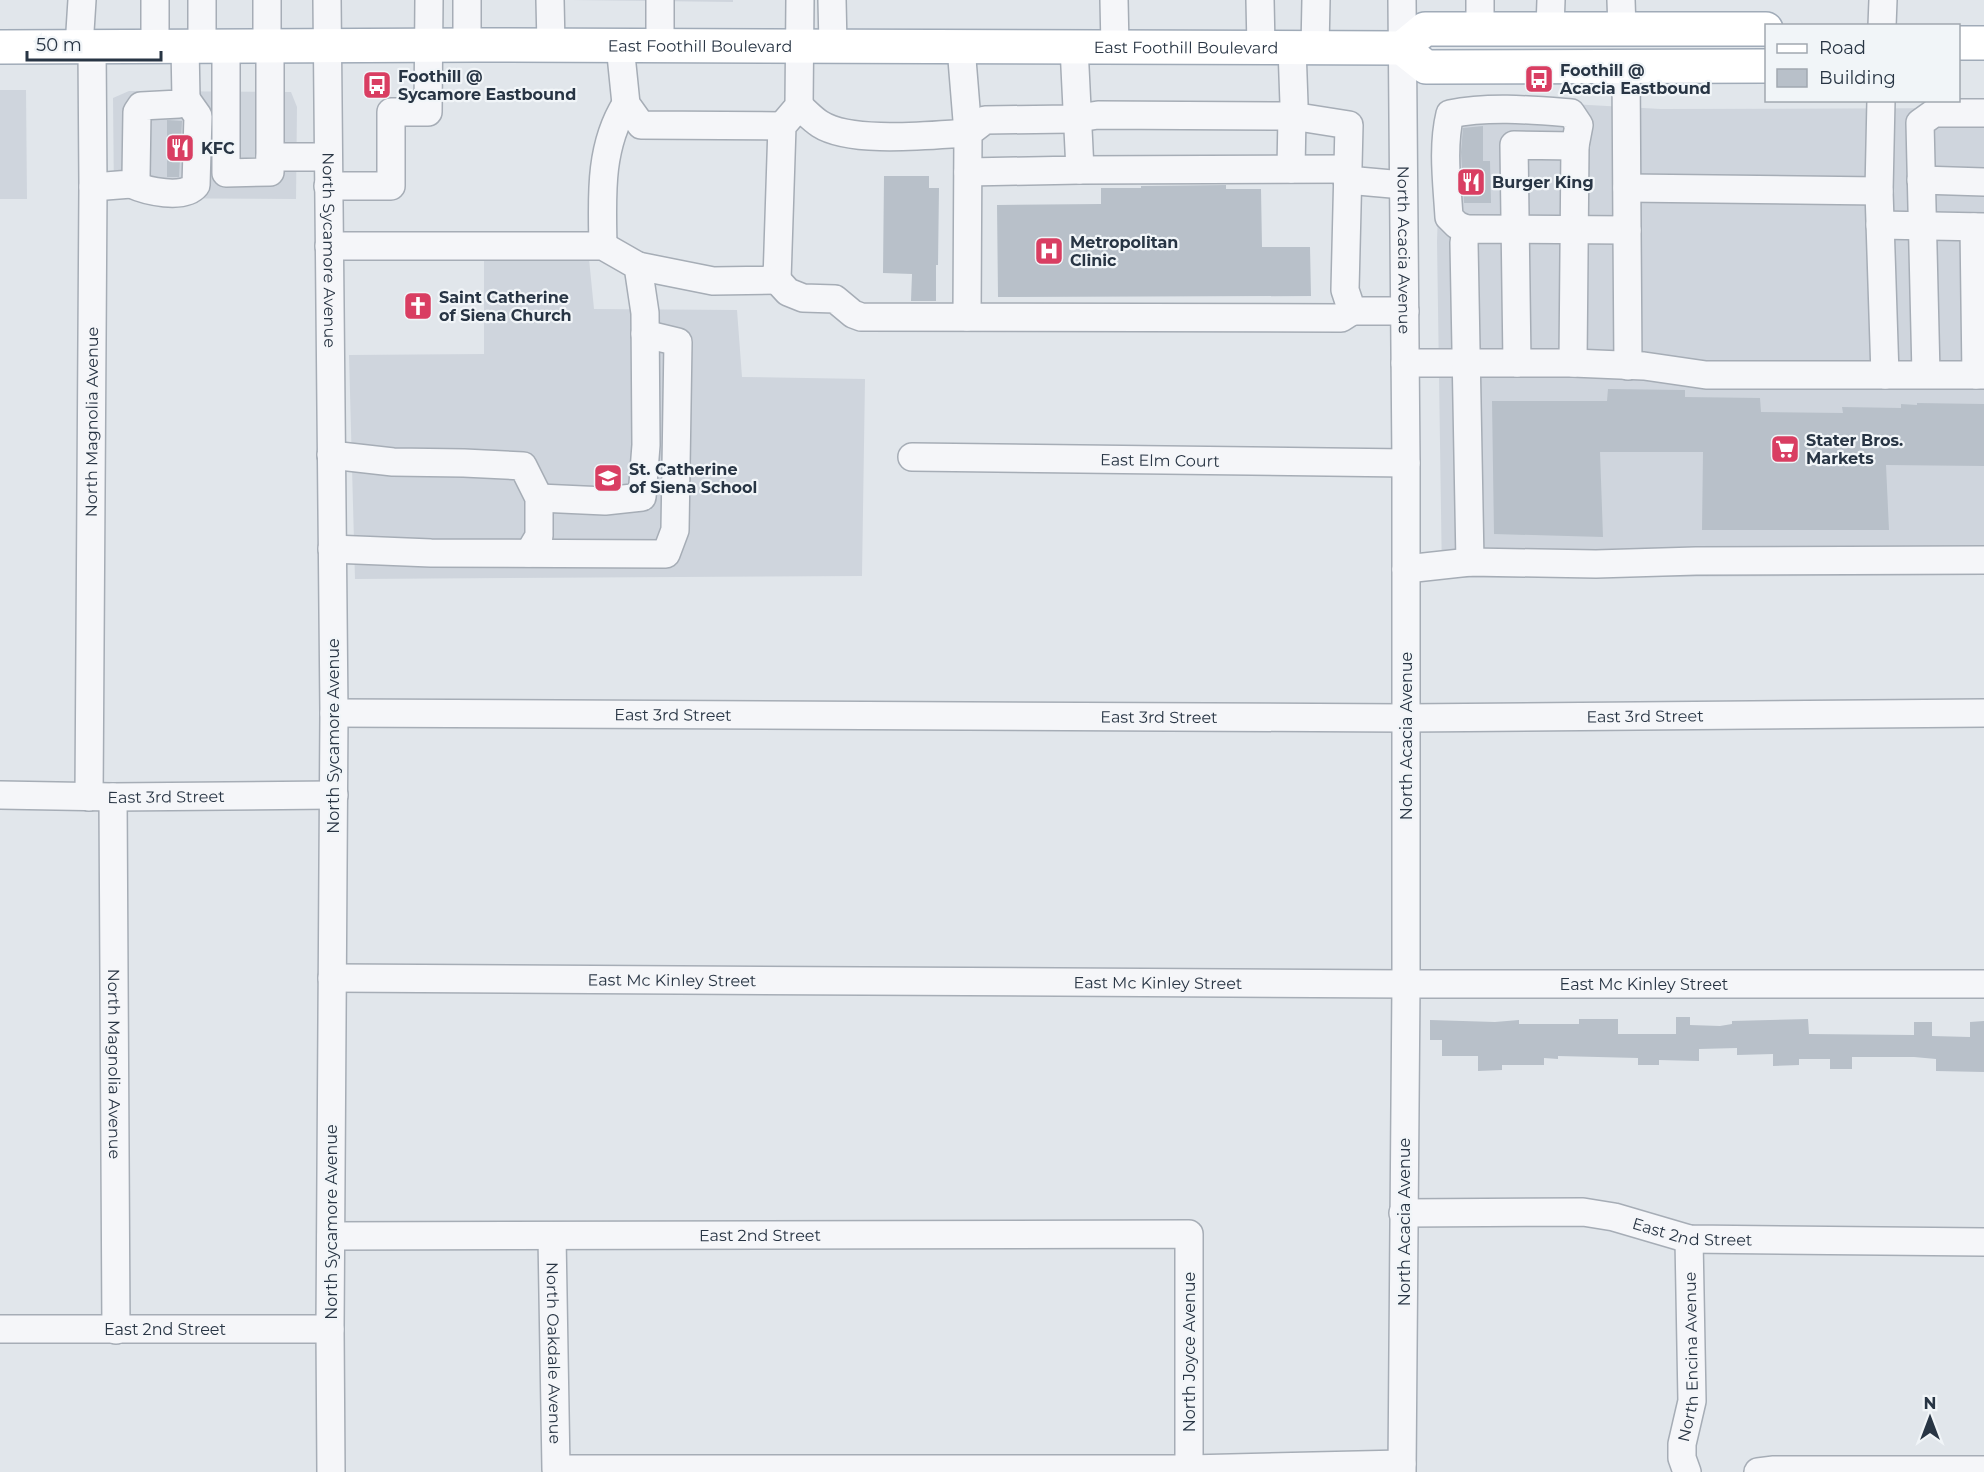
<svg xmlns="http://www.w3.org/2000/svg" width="1984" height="1472" viewBox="0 0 1984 1472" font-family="Montserrat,sans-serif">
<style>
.built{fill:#cfd5dd}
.building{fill:#b8c0c9}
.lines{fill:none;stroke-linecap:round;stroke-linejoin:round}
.minor-casing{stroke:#a6adb6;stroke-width:30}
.major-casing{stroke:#a0abb8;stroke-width:36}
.minor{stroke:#f5f6f9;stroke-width:27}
.major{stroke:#fff;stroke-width:33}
.labels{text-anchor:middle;stroke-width:4.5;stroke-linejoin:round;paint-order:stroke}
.street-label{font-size:16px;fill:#283544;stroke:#f1f5f8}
.poi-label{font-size:16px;font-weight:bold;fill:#283544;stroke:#f1f5f8;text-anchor:start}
</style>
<rect width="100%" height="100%" fill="#e1e6eb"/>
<g class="built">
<polygon points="572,0 733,0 733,2"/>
<polygon points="0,90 26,90 27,199 0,199"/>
<polygon points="129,91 291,92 297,107 296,199 114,198 113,98"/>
<polygon points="1571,104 1661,109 1984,108 1984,575 1442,578 1437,241 1441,125"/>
<polygon points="484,257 589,259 594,309 737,310 742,377 865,379 862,576 355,579 349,355 484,354"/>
</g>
<g class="building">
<polygon points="167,120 182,121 179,177 167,177"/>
<polygon points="1483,126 1483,161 1490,161 1491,203 1464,203 1461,152 1463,128"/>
<polygon points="884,176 929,176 929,188 939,188 938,265 936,265 936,301 911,301 912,274 883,273"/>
<polygon points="1226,185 1226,189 1261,189 1262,247 1310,247 1311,296 998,297 997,205 1101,204 1101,188 1141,188 1141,186"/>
<polygon points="1608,389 1685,390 1685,397 1760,398 1761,412 1843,413 1842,407 1901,408 1901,404 1917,405 1917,403 1984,404 1984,466 1886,465 1889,530 1702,530 1703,452 1600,452 1603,537 1494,534 1492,401 1607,401"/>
<polygon points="1676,1017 1690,1017 1690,1025 1720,1026 1732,1024 1732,1021 1808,1019 1809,1034 1914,1035 1914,1022 1932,1022 1932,1036 1970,1037 1970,1022 1984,1021 1984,1072 1936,1071 1936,1059 1914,1057 1852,1057 1852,1069 1830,1069 1830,1059 1799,1059 1799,1065 1773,1066 1773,1054 1737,1055 1737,1048 1699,1049 1699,1061 1659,1060 1659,1065 1638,1065 1638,1058 1558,1056 1558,1059 1544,1058 1544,1065 1502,1065 1502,1070 1478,1071 1478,1056 1442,1056 1442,1040 1430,1040 1430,1020 1495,1022 1519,1020 1519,1024 1579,1024 1579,1019 1618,1019 1618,1034 1676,1034"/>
</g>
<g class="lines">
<g class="minor-casing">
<g id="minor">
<polyline points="267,0 267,46"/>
<path id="s1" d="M327,0l7,713 -4,616 1,143"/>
<polyline points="467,0 467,45"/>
<polyline points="550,0 551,45"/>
<polyline points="660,0 660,46"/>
<polyline points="832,0 833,46"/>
<polyline points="1114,0 1115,47"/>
<polyline points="1260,0 1261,47"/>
<path id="s2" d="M1402,0l4,463v521l-4,488"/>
<polyline points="1621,0 1622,29"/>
<polyline points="1882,26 1883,0"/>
<polyline points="1480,28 1480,0"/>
<polyline points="1550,28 1551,0"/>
<polyline points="620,45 626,104 641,125 782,126"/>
<polyline points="155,46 155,0"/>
<polyline points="202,46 202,0"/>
<polyline points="226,46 226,173 270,172 270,46"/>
<polyline points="79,47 82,0"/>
<polyline points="1315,48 1316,0"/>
<polyline points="1881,100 1879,191 1885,375"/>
<path d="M799,106c7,6 13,13 21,18 31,20 111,11 148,9l-7,-86"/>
<polyline points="270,157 328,157"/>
<polyline points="1291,169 1292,116 1294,104 1292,48"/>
<polyline points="1080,170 1347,169"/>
<polyline points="968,172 1080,170 1074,47"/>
<polyline points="1347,180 1403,185"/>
<polyline points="1921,180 1984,182"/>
<path d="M131,184c15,7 53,16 65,1l2,-69 -12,-17"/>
<polyline points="328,186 391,186 391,112 428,112 429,0"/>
<polyline points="93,187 131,184 136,177 137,112 141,106 179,104 186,99 185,46"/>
<polyline points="1627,188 1879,191"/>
<polyline points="1880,225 1984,227"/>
<polyline points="1974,227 1976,375"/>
<path d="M1466,229l-9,-4 -8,-8c-2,-34 -7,-70 1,-103 39,-8 82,-4 121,-1l8,12 -4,21 -2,217"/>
<polyline points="1627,230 1628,366"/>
<polyline points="329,246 603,246 638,266 645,313 646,445 642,497 605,501 539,498"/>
<path d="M603,246c-1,-49 -4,-99 23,-142"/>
<polyline points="638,266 713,281 777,280 782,126 799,106 800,0"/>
<polyline points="777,280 788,292 803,298 835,299 853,314 861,317 1341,318 1352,311"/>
<polyline points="967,317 968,133 985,120 1072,119 1098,115 1292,116 1349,125 1345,290 1352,311 1405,311"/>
<polyline points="1405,363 1573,363 1644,366 1706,375 1984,375"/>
<polyline points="1517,363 1514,145 1575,146"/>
<polyline points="1926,374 1920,123 1934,113 1984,113"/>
<polyline points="331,455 393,462 464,463 523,466 539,498 539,536 529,553"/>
<path id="s3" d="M912,457l494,6"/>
<polyline points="332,549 431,553 666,554 675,530 678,342 645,334"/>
<polyline points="1470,562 1464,243 1466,229 1627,230 1626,65"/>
<polyline points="1406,569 1470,562 1596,564 1696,561 1984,560"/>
<path id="s4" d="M334,713l1072,5 578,-5"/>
<path id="s5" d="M0,795l113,2 221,-2"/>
<path id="s6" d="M89,797l4,-610 -1,-140"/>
<path id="s7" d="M113,797l3,533"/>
<path id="s8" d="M332,978l1074,6h578"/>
<path id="s9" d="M1403,1213l180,-1 31,5 75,22 295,3"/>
<path id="s10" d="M331,1236l858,-2v235"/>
<path id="s11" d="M552,1236l4,233h633l213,-5"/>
<path id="s12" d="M0,1329h330"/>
<path id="s13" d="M1687,1472l-5,-14v-14l10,-43 -3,-162"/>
<polyline points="1758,1472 1774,1470 1984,1470"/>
</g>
</g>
<g class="major-casing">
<g id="major">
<polyline points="1958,43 1984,43"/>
<path id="s14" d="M0,47l477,-2 925,3 24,19 340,-1"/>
<polyline points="1402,48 1425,29 1766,29"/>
</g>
</g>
<use href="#minor" class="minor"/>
<use href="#major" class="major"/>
</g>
<defs>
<g id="bus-square" transform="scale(1.5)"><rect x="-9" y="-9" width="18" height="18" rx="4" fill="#d93e62" stroke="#f1f5f8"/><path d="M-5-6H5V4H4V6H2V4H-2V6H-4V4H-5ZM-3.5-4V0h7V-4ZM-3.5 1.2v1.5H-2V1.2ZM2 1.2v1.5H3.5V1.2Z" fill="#fff"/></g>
<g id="restaurant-square" transform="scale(1.5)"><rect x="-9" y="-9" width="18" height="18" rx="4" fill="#d93e62" stroke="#f1f5f8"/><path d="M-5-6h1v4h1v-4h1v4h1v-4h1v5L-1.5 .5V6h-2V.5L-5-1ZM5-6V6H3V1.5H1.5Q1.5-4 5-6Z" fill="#fff"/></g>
<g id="hospital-square" transform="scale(1.5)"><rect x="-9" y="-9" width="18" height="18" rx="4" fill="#d93e62" stroke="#f1f5f8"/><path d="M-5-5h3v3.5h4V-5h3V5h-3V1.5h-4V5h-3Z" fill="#fff"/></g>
<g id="church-square" transform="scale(1.5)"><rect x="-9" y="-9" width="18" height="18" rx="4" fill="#d93e62" stroke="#f1f5f8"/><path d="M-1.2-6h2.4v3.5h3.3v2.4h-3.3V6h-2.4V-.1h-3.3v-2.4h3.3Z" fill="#fff"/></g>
<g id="supermarket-square" transform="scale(1.5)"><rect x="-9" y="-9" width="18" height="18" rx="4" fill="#d93e62" stroke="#f1f5f8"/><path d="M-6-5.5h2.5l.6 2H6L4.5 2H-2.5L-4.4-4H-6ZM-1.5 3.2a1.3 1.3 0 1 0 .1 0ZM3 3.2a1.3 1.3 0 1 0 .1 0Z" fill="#fff"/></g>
<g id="school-square" transform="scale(1.5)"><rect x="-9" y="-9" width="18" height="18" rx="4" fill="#d93e62" stroke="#f1f5f8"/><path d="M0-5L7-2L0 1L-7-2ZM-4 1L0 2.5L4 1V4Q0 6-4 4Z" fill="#fff"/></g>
</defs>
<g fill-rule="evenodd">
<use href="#bus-square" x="1539" y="79"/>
<use href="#bus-square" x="377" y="85"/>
<use href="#restaurant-square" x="180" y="148"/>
<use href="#restaurant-square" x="1471" y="182"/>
<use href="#hospital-square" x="1049" y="251"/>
<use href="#church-square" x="418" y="306"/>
<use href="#supermarket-square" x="1785" y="449"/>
<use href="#school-square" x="608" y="478"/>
</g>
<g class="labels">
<g class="street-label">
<text dy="6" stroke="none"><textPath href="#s14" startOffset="700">East Foothill Boulevard</textPath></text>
<text dy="6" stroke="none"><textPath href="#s14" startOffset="1186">East Foothill Boulevard</textPath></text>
<text dy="6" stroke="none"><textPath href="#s1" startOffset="250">North Sycamore Avenue</textPath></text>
<text dy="6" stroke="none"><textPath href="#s2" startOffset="250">North Acacia Avenue</textPath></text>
<text dy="6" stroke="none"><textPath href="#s6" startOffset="375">North Magnolia Avenue</textPath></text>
<text dy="6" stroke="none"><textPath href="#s3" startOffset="248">East Elm Court</textPath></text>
<text dy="6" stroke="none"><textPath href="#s4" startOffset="339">East 3rd Street</textPath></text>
<text dy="6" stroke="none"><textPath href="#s4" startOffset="1311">East 3rd Street</textPath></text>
<text dy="6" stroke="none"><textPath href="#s4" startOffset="825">East 3rd Street</textPath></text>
<text transform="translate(333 736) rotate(-90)" y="6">North Sycamore Avenue</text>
<text transform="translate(1406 736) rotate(-90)" y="6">North Acacia Avenue</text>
<text dy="6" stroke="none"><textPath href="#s5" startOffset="166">East 3rd Street</textPath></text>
<text dy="6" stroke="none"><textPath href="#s8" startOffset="340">East Mc Kinley Street</textPath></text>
<text dy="6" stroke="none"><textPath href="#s8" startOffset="826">East Mc Kinley Street</textPath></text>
<text dy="6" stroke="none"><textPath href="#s8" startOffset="1312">East Mc Kinley Street</textPath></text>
<text dy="6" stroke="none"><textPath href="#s7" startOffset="267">North Magnolia Avenue</textPath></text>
<text transform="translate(331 1222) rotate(-90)" y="6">North Sycamore Avenue</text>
<text transform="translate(1404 1222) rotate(-90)" y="6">North Acacia Avenue</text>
<text dy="6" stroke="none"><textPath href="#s9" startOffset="292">East 2nd Street</textPath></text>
<text dy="6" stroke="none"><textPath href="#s10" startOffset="429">East 2nd Street</textPath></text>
<text dy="6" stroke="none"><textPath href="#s12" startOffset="165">East 2nd Street</textPath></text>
<text transform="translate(1189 1352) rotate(-90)" y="6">North Joyce Avenue</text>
<text dy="6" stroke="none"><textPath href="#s11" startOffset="117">North Oakdale Avenue</textPath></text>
<text dy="6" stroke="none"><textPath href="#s13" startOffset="117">North Encina Avenue</textPath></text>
</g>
<g class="poi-label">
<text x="1560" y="76">Foothill @<tspan x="1560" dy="18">Acacia Eastbound</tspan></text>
<text x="398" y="82">Foothill @<tspan x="398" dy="18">Sycamore Eastbound</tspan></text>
<text x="201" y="154">KFC</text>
<text x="1492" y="188">Burger King</text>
<text x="1070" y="248">Metropolitan<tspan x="1070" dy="18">Clinic</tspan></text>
<text x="439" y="303">Saint Catherine<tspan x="439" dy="18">of Siena Church</tspan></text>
<text x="1806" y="446">Stater Bros.<tspan x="1806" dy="18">Markets</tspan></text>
<text x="629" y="475">St. Catherine<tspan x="629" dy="18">of Siena School</tspan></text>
</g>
</g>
<rect x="1765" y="24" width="195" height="78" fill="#f1f5f8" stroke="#a1a8b0" stroke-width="1.5"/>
<rect x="1777" y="44" width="30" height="9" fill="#ffffff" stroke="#a1a8b0" stroke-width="1.5"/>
<text x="1819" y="54" font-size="18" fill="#283544">Road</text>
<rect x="1777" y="69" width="30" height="18" fill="#b8c0c9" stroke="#a1a8b0" stroke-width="1.5"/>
<text x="1819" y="84" font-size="18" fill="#283544">Building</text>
<g transform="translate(1930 1418)" stroke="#f1f5f8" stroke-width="4.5" paint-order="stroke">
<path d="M0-4.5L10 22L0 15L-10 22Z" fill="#283544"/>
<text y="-9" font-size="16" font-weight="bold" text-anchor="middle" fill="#283544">N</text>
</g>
<path d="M27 51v9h134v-9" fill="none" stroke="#283544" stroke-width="3"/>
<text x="36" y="51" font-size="18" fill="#283544" stroke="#f1f5f8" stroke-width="4.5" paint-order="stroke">50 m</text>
</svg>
